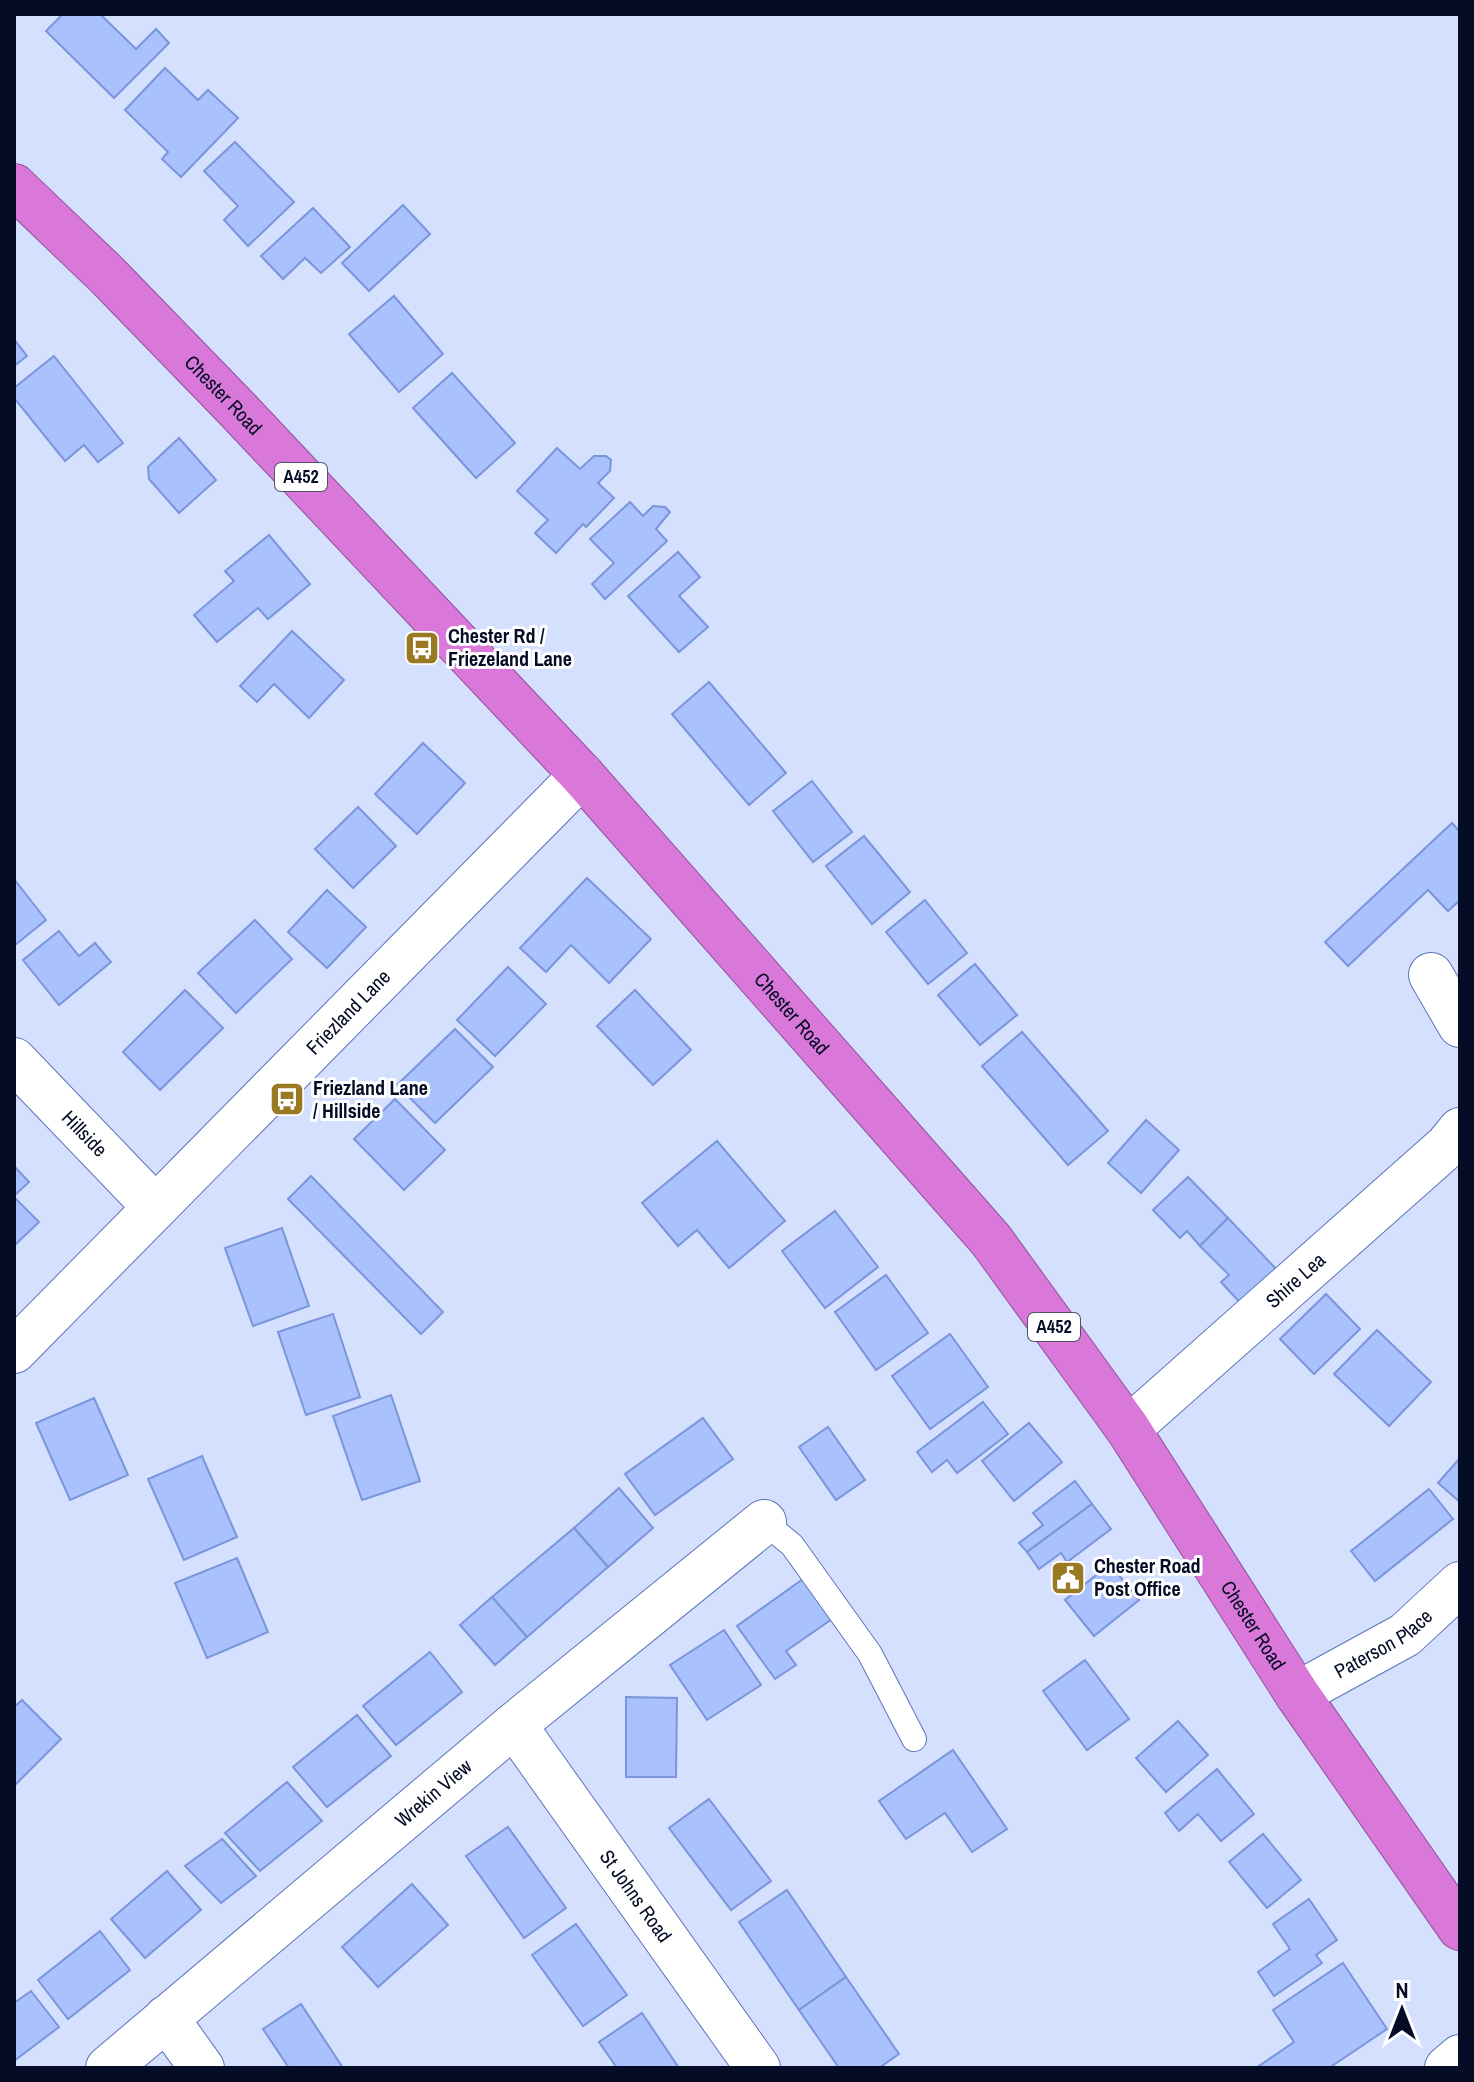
<svg xmlns="http://www.w3.org/2000/svg" width="1474" height="2082" viewBox="0 0 1474 2082" font-family="'Archivo Narrow',sans-serif">
<style>
.building{fill:#a9c1fc;stroke:#7a95db;stroke-width:2}
.lines{fill:none;stroke-linecap:round;stroke-linejoin:round}
.lane-casing{stroke:#5c75b8;stroke-width:26}
.street-casing{stroke:#5c75b8;stroke-width:46}
.highway-casing{stroke:#8f5299;stroke-width:46}
.lane{stroke:#fff;stroke-width:24}
.street{stroke:#fff;stroke-width:44}
.highway{stroke:#d978d8;stroke-width:44}
.labels{text-anchor:middle;stroke-width:6;stroke-linejoin:round;paint-order:stroke}
.shield{fill:#fff;stroke:#505566;stroke-width:2}
.shield-label{font-size:18px;font-weight:bold;fill:#050c25}
.street-label{font-size:20px;fill:#050c25;stroke:#fff}
.poi-label{font-size:20px;font-weight:bold;fill:#050c25;stroke:#fff;text-anchor:start}
</style>
<rect width="100%" height="100%" fill="#d4e0fe"/>
<g class="building">
<polygon points="63,14 100,14 136,49 156,29 169,43 114,98 46,31"/>
<polygon points="165,68 198,100 208,90 238,118 181,177 162,159 168,152 125,110"/>
<polygon points="235,142 294,202 248,246 224,220 238,206 204,171"/>
<polygon points="403,205 430,234 369,291 342,263"/>
<polygon points="313,208 350,247 321,273 305,258 283,279 261,256"/>
<polygon points="394,296 443,354 399,392 349,334"/>
<polygon points="14,339 27,356 14,366"/>
<polygon points="54,356 123,443 98,462 84,445 65,461 14,398 14,388"/>
<polygon points="452,373 515,443 476,478 413,408"/>
<polygon points="179,438 216,480 179,513 149,479 148,467"/>
<polygon points="557,448 580,469 594,456 606,456 611,460 610,471 598,483 614,498 586,527 583,524 556,553 535,533 548,520 517,491"/>
<polygon points="630,502 643,516 653,506 665,507 670,512 656,529 667,541 605,599 592,584 614,563 590,539"/>
<polygon points="269,535 310,584 268,619 258,608 217,642 194,615 234,581 225,571"/>
<polygon points="678,552 700,577 679,596 708,627 679,652 628,596"/>
<polygon points="292,631 344,680 309,718 274,684 257,702 240,686"/>
<polygon points="709,682 786,773 749,805 672,714"/>
<polygon points="423,743 465,783 417,834 375,794"/>
<polygon points="812,781 852,832 813,862 773,811"/>
<polygon points="358,807 396,846 353,888 315,849"/>
<polygon points="1452,823 1460,832 1460,900 1448,911 1428,890 1348,966 1325,942"/>
<polygon points="864,836 910,892 872,924 826,866"/>
<polygon points="587,878 651,939 609,983 571,945 546,972 520,948"/>
<polygon points="14,879 46,920 14,946"/>
<polygon points="327,890 366,927 327,968 288,932"/>
<polygon points="925,900 967,953 928,984 886,932"/>
<polygon points="255,920 292,959 236,1013 198,973"/>
<polygon points="59,931 79,956 95,943 111,962 59,1005 23,960"/>
<polygon points="975,964 1017,1015 980,1045 938,995"/>
<polygon points="508,967 546,1004 495,1056 457,1020"/>
<polygon points="185,990 223,1028 160,1090 123,1052"/>
<polygon points="635,990 691,1050 653,1085 597,1026"/>
<polygon points="455,1029 493,1067 435,1123 397,1085"/>
<polygon points="1022,1032 1108,1131 1068,1165 982,1066"/>
<polygon points="395,1099 445,1150 404,1190 354,1139"/>
<polygon points="1146,1120 1179,1150 1141,1193 1108,1163"/>
<polygon points="717,1141 785,1221 729,1268 697,1230 678,1246 642,1203"/>
<polygon points="14,1166 29,1182 14,1196"/>
<polygon points="311,1176 443,1312 421,1334 288,1199"/>
<polygon points="1188,1177 1228,1218 1200,1246 1187,1231 1180,1238 1153,1210"/>
<polygon points="14,1197 39,1222 14,1246"/>
<polygon points="835,1211 878,1267 825,1308 782,1251"/>
<polygon points="1228,1218 1279,1272 1243,1306 1221,1282 1229,1275 1200,1246"/>
<polygon points="282,1228 309,1306 253,1326 225,1248"/>
<polygon points="886,1275 928,1333 876,1370 835,1312"/>
<polygon points="1326,1294 1360,1329 1314,1374 1280,1339"/>
<polygon points="333,1314 360,1397 306,1415 278,1332"/>
<polygon points="1377,1330 1431,1382 1389,1426 1334,1374"/>
<polygon points="950,1334 988,1387 930,1429 892,1376"/>
<polygon points="391,1395 420,1481 362,1500 333,1416"/>
<polygon points="94,1398 128,1475 70,1500 36,1423"/>
<polygon points="983,1402 1008,1434 957,1473 947,1460 932,1472 917,1452"/>
<polygon points="703,1418 733,1459 655,1515 625,1474"/>
<polygon points="1029,1423 1062,1462 1014,1501 982,1461"/>
<polygon points="828,1427 865,1480 836,1500 799,1447"/>
<polygon points="202,1456 237,1537 184,1560 148,1479"/>
<polygon points="1460,1458 1460,1502 1438,1483"/>
<polygon points="1075,1481 1092,1504 1027,1552 1019,1543 1043,1525 1033,1513"/>
<polygon points="619,1488 653,1528 608,1567 574,1528"/>
<polygon points="1429,1489 1453,1519 1375,1581 1351,1551"/>
<polygon points="1092,1504 1111,1529 1067,1562 1061,1553 1039,1569 1027,1552"/>
<polygon points="574,1528 608,1567 527,1637 492,1597"/>
<polygon points="237,1558 268,1632 207,1658 175,1583"/>
<polygon points="1110,1564 1139,1600 1094,1636 1065,1600"/>
<polygon points="803,1579 832,1619 786,1651 796,1665 775,1679 737,1626"/>
<polygon points="492,1597 527,1637 495,1665 460,1625"/>
<polygon points="724,1630 761,1685 707,1720 670,1665"/>
<polygon points="430,1652 462,1692 396,1745 363,1706"/>
<polygon points="1085,1660 1129,1719 1087,1750 1043,1691"/>
<polygon points="626,1697 677,1698 676,1777 626,1777"/>
<polygon points="22,1700 61,1739 14,1786 14,1707"/>
<polygon points="357,1715 391,1756 327,1807 293,1767"/>
<polygon points="1178,1721 1208,1755 1166,1792 1136,1758"/>
<polygon points="953,1750 1007,1829 972,1852 945,1813 906,1839 879,1801"/>
<polygon points="1217,1769 1254,1814 1221,1841 1198,1814 1179,1831 1165,1813"/>
<polygon points="287,1782 322,1821 260,1871 225,1833"/>
<polygon points="709,1799 771,1881 731,1910 669,1828"/>
<polygon points="508,1827 566,1908 524,1938 466,1856"/>
<polygon points="1263,1834 1301,1880 1267,1908 1229,1862"/>
<polygon points="222,1839 256,1876 221,1903 185,1866"/>
<polygon points="167,1871 201,1910 145,1958 111,1919"/>
<polygon points="412,1884 448,1925 378,1987 342,1947"/>
<polygon points="787,1890 846,1977 799,2010 739,1922"/>
<polygon points="1309,1899 1337,1940 1316,1955 1322,1963 1274,1996 1258,1972 1290,1949 1273,1924"/>
<polygon points="576,1924 627,1995 583,2026 532,1955"/>
<polygon points="100,1931 130,1970 68,2019 38,1980"/>
<polygon points="1343,1963 1387,2029 1329,2068 1256,2068 1294,2042 1273,2010"/>
<polygon points="846,1977 899,2054 879,2068 839,2068 799,2010"/>
<polygon points="31,1991 59,2027 14,2061 14,2003"/>
<polygon points="301,2004 343,2068 289,2068 263,2029"/>
<polygon points="642,2013 679,2068 617,2068 599,2042"/>
</g>
<g class="lines">
<g class="lane-casing">
<polyline id="lane" points="764,1522 792,1545 870,1654 914,1739"/>
</g>
<g class="street-casing">
<g id="street">
<polyline points="1431,975 1460,1025"/>
<path id="s1" d="M14,1060l141,147"/>
<path id="s2" d="M14,1351l568,-576"/>
<path id="s3" d="M1128,1429l319,-283 13,-16"/>
<path id="s4" d="M1297,1694l108,-59 55,-51"/>
<path id="s5" d="M514,1725l244,343"/>
<polyline points="166,2018 202,2068"/>
<path id="s6" d="M108,2068l406,-343 250,-203"/>
<polyline points="1447,2068 1460,2057"/>
</g>
</g>
<g class="highway-casing">
<g id="highway">
<path id="s7" d="M14,186l93,89 131,135 344,365 409,465 137,189 169,265 163,234"/>
</g>
</g>
<use href="#lane" class="lane"/>
<use href="#street" class="street"/>
<use href="#highway" class="highway"/>
</g>
<defs>
<g id="bus-square" transform="scale(1.8)"><rect x="-9" y="-9" width="18" height="18" rx="4" fill="#997922" stroke="#fff"/><path d="M-5-6H5V4H4V6H2V4H-2V6H-4V4H-5ZM-3.5-4V0h7V-4ZM-3.5 1.2v1.5H-2V1.2ZM2 1.2v1.5H3.5V1.2Z" fill="#fff"/></g>
<g id="civic-square" transform="scale(1.8)"><rect x="-9" y="-9" width="18" height="18" rx="4" fill="#997922" stroke="#fff"/><path d="M-.6-6.5H3V-4.5H.6V-3L4-1V1h2V6H-6V1h2V-1L-.6-3ZM-1.2 2.5V6h2.4V2.5Z" fill="#fff"/></g>
</defs>
<g fill-rule="evenodd">
<use href="#bus-square" x="422" y="648"/>
<use href="#bus-square" x="287" y="1099"/>
<use href="#civic-square" x="1068" y="1578"/>
</g>
<g class="labels">
<g class="shield">
<rect x="275" y="463" width="52" height="28" rx="6"/>
<rect x="1028" y="1313" width="52" height="28" rx="6"/>
</g>
<g class="shield-label">
<text x="301" y="483">A452</text>
<text x="1054" y="1333">A452</text>
</g>
<g class="street-label">
<text dy="7" stroke="none"><textPath href="#s7" startOffset="296">Chester Road</textPath></text>
<text dy="7" stroke="none"><textPath href="#s2" startOffset="476">Friezland Lane</textPath></text>
<text dy="7" stroke="none"><textPath href="#s7" startOffset="1136">Chester Road</textPath></text>
<text dy="7" stroke="none"><textPath href="#s1" startOffset="102">Hillside</textPath></text>
<text dy="7" stroke="none"><textPath href="#s3" startOffset="224">Shire Lea</textPath></text>
<text dy="7" stroke="none"><textPath href="#s7" startOffset="1904">Chester Road</textPath></text>
<text dy="7" stroke="none"><textPath href="#s4" startOffset="100">Paterson Place</textPath></text>
<text dy="7" stroke="none"><textPath href="#s6" startOffset="426">Wrekin View</textPath></text>
<text dy="7" stroke="none"><textPath href="#s5" startOffset="210">St Johns Road</textPath></text>
</g>
<g class="poi-label">
<text x="448" y="643">Chester Rd /<tspan x="448" dy="23">Friezeland Lane</tspan></text>
<text x="313" y="1095">Friezland Lane<tspan x="313" dy="23">/ Hillside</tspan></text>
<text x="1094" y="1573">Chester Road<tspan x="1094" dy="23">Post Office</tspan></text>
</g>
</g>
<rect width="1474" height="2082" fill="none" stroke="#050c25" stroke-width="32"/>
<g transform="translate(1402 2010)" stroke="#ffffff" stroke-width="6" paint-order="stroke">
<path d="M0-6L14 30L0 20L-14 30Z" fill="#050c25"/>
<text y="-12" font-size="22" font-weight="bold" text-anchor="middle" fill="#050c25">N</text>
</g>
</svg>
